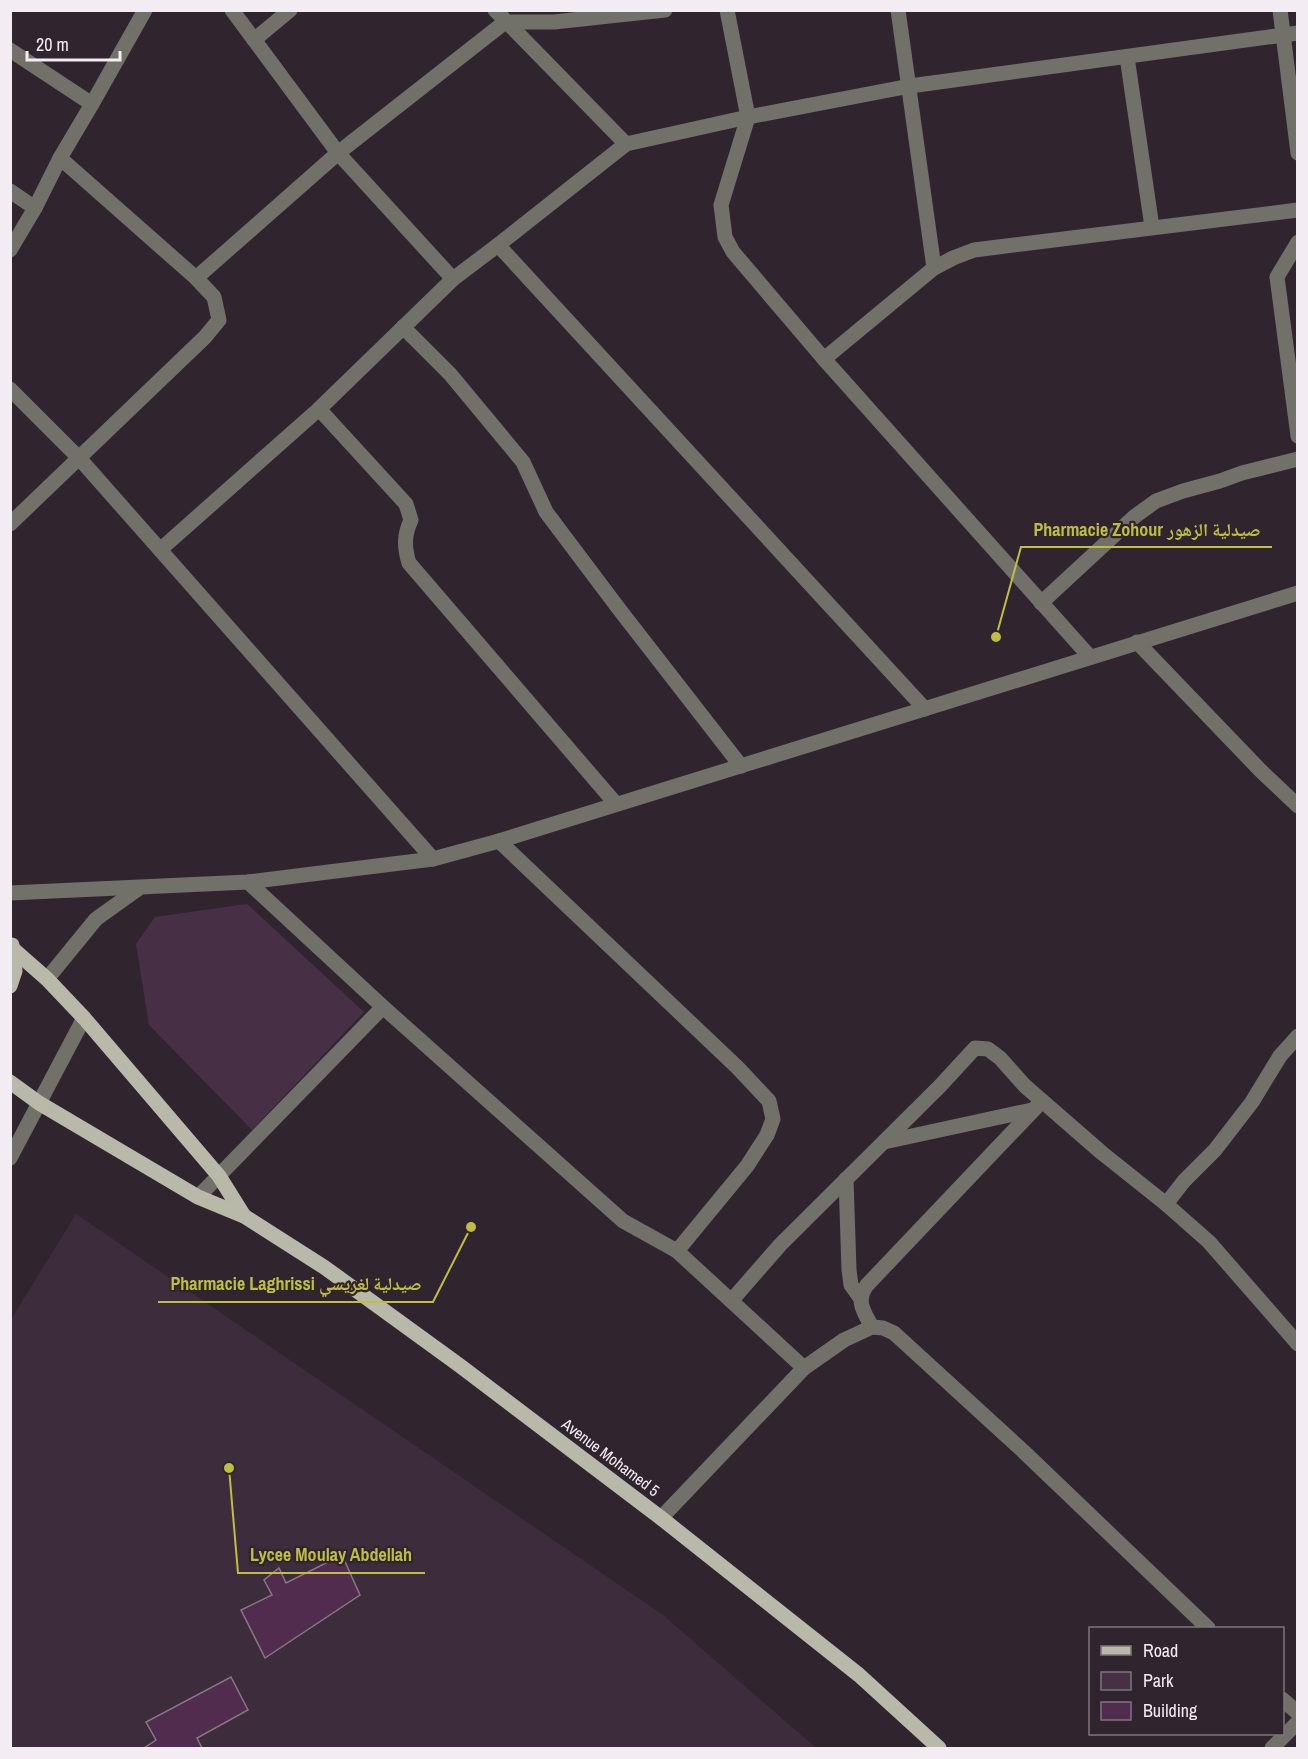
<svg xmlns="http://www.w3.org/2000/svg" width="1308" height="1759" viewBox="0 0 1308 1759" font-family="'Archivo Narrow','Noto Naskh Arabic',sans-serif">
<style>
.built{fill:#3d2c3c}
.green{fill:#473046}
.building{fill:#512c4f;stroke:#867885;stroke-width:1.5}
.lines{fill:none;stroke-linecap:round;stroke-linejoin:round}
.minor{stroke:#717169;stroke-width:15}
.major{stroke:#b9b9a9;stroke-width:15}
.labels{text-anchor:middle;stroke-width:4.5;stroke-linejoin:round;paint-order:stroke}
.street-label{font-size:16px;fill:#f4ecf3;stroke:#30252f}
.leader{fill:none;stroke:#c0be40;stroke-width:2}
.callout-dot{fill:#c0be40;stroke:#30252f;stroke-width:2}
.callout-label{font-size:18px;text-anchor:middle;font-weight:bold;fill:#c0be40;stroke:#30252f;stroke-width:4.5;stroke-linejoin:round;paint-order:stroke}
</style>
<rect width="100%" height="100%" fill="#30252f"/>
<polygon class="built" points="76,1214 663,1615 816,1748 11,1748 10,1321"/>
<polygon class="green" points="247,904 364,1012 252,1130 149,1025 136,944 155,917"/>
<g class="building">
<polygon points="342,1555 360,1595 265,1658 241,1610 272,1595 264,1580 279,1568 286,1583"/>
<polygon points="231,1677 248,1710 197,1738 202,1748 144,1748 156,1740 146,1722"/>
</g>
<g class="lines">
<g class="minor">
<polyline points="232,10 338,153 453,279"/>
<polyline points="495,10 626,144"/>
<polyline points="898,10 934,268"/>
<polyline points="1280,10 1298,153"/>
<polyline points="254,40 290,10"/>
<polyline points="10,50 92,104"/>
<polyline points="1127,57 1152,227"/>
<polyline points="10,191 35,208"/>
<polyline points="1298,242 1277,277 1298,436"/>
<polyline points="498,245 925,709"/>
<polyline points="10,250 35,208 60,158 92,104 145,10"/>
<polyline points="196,278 338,153 505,22 554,22 665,10"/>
<polyline points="403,327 450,374 523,462 546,512 619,609 741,766"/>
<polyline points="824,359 934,268 953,258 974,250 1298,210"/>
<polyline points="10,389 79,458 433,859"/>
<path d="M319,409l87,95 5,16c-7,15 -7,27 -2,43l207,241"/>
<polyline points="10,524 205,337 219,320 214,297 196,278 60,158"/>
<polyline points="161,549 319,409 453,279 498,245 626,144 748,117 727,10"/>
<polyline points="1041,603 1134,517 1156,501 1183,491 1220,481 1242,473 1298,459"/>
<polyline points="1137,642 1261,771 1298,806"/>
<polyline points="1090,657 824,359 733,252 725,237 721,205 748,117 910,86 1298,33"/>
<polyline points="499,841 738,1068 769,1101 773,1119 767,1135 747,1166 677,1251"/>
<polyline points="248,882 383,1007 623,1221 677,1251 804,1368"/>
<polyline points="10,893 248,882 433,859 499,841 1298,593"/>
<polyline points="47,979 96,919 138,889"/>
<polyline points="1298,1036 1280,1056 1252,1102 1215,1150 1184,1181 1166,1204 1209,1242 1298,1344"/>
<polyline points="884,1142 1032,1110"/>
<polyline points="10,1158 84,1018"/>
<polyline points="846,1179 849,1270 851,1285 861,1299"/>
<polyline points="198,1197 383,1007"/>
<polyline points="732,1300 780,1245 940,1086 975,1048 988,1049 1000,1058 1025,1086 1102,1153 1166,1204"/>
<path d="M872,1327c-8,-15 -17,-26 -5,-42l175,-184"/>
<polyline points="661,1518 804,1368 844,1340 872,1327 883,1328 894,1333 1023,1451 1208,1628"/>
<polyline points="1282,1699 1298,1713"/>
<polyline points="1272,1748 1298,1722"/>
</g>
<g class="major">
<polyline points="14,950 47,979 84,1018 219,1176 244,1216"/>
<polyline points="10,986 15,971 12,945"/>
<polyline points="10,1082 39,1103 198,1197 244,1216 324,1267 459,1365 661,1518 859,1675 939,1748"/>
</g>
</g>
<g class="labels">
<g class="street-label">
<text transform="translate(611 1457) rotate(37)" y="6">Avenue Mohamed 5</text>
</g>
</g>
<path class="leader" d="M996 637L1021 547H1272M471 1227L433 1302H158M229 1468L238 1573H425"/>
<g class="callout-dot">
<circle cx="996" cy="637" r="6"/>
<circle cx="471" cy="1227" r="6"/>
<circle cx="229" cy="1468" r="6"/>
</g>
<g class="callout-label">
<text x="1147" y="536">Pharmacie Zohour صيدلية الزهور</text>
<text x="296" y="1290">Pharmacie Laghrissi صيدلية لغريسي</text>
<text x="331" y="1561">Lycee Moulay Abdellah</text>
</g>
<rect width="1308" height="1759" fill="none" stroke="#f4ecf3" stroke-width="24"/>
<rect x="1089" y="1627" width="195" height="108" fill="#30252f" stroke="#7e757d" stroke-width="1.5"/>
<rect x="1101" y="1646" width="30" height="9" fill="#b9b9a9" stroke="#7e757d" stroke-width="1.5"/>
<text x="1143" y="1657" font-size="18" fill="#f4ecf3">Road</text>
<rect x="1101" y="1672" width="30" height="18" fill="#473046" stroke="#7e757d" stroke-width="1.5"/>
<text x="1143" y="1687" font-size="18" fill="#f4ecf3">Park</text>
<rect x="1101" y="1702" width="30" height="18" fill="#512c4f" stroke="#7e757d" stroke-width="1.5"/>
<text x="1143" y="1717" font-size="18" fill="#f4ecf3">Building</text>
<path d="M27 51v9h93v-9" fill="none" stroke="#f4ecf3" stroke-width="3"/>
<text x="36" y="51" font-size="18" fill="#f4ecf3" stroke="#30252f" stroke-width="4.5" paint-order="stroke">20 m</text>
</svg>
